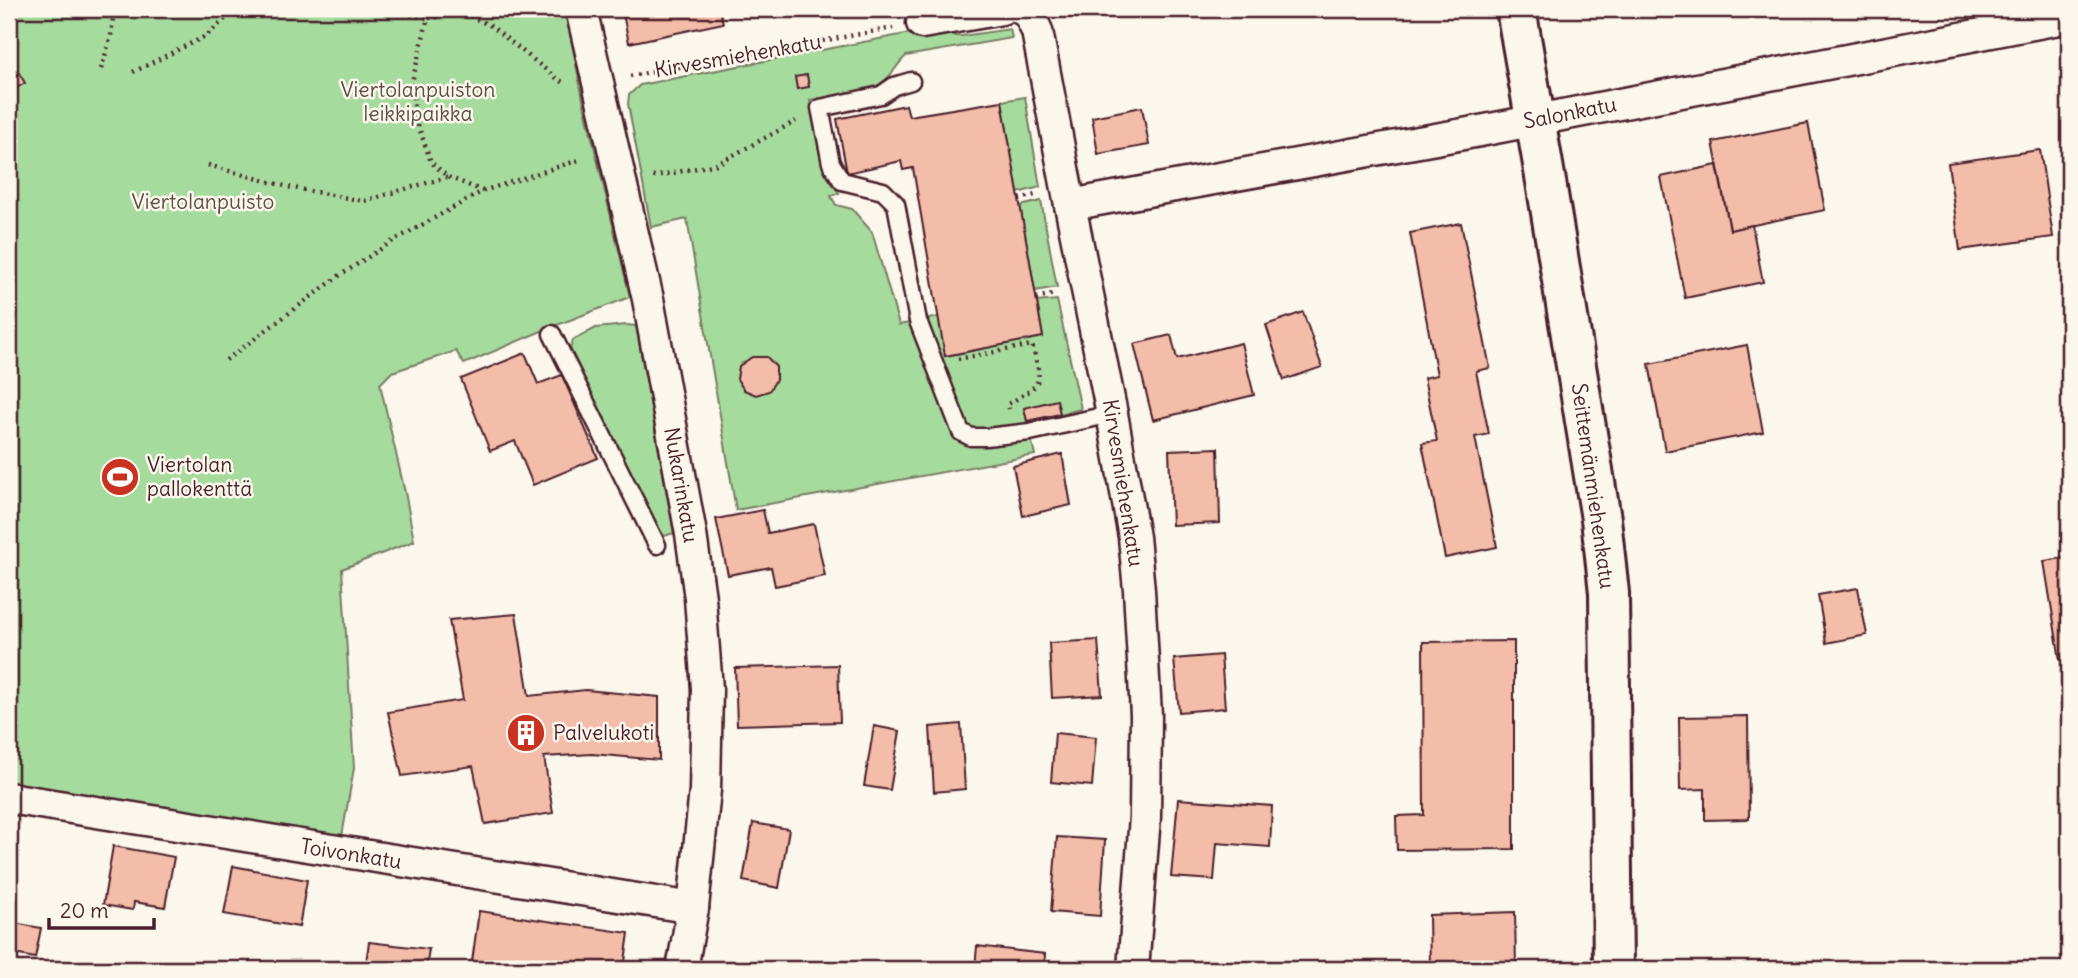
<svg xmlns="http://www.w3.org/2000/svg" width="2078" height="978" viewBox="0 0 2078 978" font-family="Delius,sans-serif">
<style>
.green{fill:#a6db9e;stroke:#787d64;stroke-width:2}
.building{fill:#f4bda9;stroke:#4a1f2b;stroke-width:2}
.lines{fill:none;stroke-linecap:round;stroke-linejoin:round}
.service-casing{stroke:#4a1f2b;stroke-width:21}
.minor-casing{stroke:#4a1f2b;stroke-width:35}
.tertiary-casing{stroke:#4a1f2b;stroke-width:44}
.path{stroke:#4a1f2b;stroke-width:4.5;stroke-dasharray:2 5;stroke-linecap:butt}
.service{stroke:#fbf7ec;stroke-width:16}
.minor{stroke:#fbf7ec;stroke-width:30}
.tertiary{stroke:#fbf7ec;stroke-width:38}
.labels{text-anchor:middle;stroke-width:5;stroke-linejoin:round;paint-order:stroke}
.street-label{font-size:21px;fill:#4a1f2b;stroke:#fbf7ec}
.park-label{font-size:21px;fill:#614e48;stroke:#fbf7ec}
.poi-label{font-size:21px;fill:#4a1f2b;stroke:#fbf7ec;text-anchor:start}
</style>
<rect width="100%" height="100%" fill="#fbf7ec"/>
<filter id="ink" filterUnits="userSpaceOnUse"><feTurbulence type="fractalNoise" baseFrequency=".0143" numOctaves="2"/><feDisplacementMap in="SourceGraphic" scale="14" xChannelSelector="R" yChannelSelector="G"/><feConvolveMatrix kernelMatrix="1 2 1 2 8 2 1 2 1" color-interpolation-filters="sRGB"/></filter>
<g filter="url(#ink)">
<g class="green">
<polygon points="9,9 565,9 584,104 630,297 544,330 464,364 456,351 392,372 380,384 406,497 414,541 342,569 354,768 342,836 9,783"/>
<path d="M950,29l5,7h7l48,-7 2,9 -106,18c-10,9 -14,21 -26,28 -12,7 -55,14 -70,16l15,73 14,20 -8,3 5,9 16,4 20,23 27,93 40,-8 7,39 97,-19 -6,-35 20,-2 24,109 -21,5 -3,-13 -33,7 11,47 -299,55 -49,-291 -36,8 -23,-123 1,-9 11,-10 281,-54z"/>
<polygon points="1025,97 1040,187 1018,193 1002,101"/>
<polygon points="1041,201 1057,287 1035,291 1020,206"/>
<polygon points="626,325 636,326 674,533 664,536 651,517 591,393 568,355 573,340 596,328"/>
</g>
<g class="building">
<polygon points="622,9 719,9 723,23 629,43"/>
<polygon points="9,55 25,83 9,92"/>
<polygon points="807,75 809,87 797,89 795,77"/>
<polygon points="1002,101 1043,337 945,356 913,168 903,170 901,161 847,173 837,119 906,105 909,116"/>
<polygon points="1142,107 1149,145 1098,154 1092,117"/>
<polygon points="1808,123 1825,210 1730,230 1713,142"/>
<polygon points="2040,150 2053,237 1960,250 1948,163"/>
<polygon points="1717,165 1730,230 1752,225 1763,282 1685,298 1661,177"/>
<polygon points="1461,223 1490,368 1476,371 1489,434 1475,437 1497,547 1445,558 1422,443 1437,441 1424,378 1437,375 1410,233"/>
<polygon points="1303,312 1322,367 1284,380 1266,325"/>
<polygon points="1171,335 1177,359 1241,343 1254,395 1153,420 1134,344"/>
<polygon points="1747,345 1763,432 1665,451 1649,364"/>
<polygon points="525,353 538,384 562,375 598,458 533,485 515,441 490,451 461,379"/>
<polygon points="752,357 767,357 776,367 776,380 769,391 756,395 744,390 737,379 739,366"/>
<polygon points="1057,400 1060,414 1027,421 1024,408"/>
<polygon points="1218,448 1220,523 1172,525 1169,450"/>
<polygon points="1062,454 1071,505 1023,516 1013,466"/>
<polygon points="763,510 768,533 814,524 825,576 775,586 771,567 728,575 716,519"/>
<polygon points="2069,557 2069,659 2060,660 2044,561"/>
<polygon points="1858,588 1867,635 1826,643 1818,595"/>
<polygon points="516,614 529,696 586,690 659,697 659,760 592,754 544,757 553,813 485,824 473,766 402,776 388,712 463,700 449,620"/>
<polygon points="1098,640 1102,695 1052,698 1049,643"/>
<polygon points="1514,641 1514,849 1397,850 1396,816 1424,815 1423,642"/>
<polygon points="1221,655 1225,708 1179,712 1174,659"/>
<polygon points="838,665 840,722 737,725 735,668"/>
<polygon points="1748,716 1749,819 1705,820 1705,789 1680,790 1679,717"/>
<polygon points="961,724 965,789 934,792 930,727"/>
<polygon points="874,726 900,731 890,790 864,786"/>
<polygon points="1055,733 1096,737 1092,786 1051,782"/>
<polygon points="1178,799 1272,806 1270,847 1217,843 1214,880 1171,877"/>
<polygon points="753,823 789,829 779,888 743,881"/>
<polygon points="1057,837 1105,840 1100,916 1051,912"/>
<polygon points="113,846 174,857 165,907 134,902 133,910 103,905"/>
<polygon points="233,866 307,880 299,927 224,914"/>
<polygon points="479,911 629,933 624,969 471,969"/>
<polygon points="1515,912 1516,969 1430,969 1429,915"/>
<polygon points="9,922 41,928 35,958 9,953"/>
<polygon points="369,942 429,949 426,969 365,969"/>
<polygon points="977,946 1045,954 1044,969 975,969"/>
</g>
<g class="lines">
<g class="service-casing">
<g id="service">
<polyline points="911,81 894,86 881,95 820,108 831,163 842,181 883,191 896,204 918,321 961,432 971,437 986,437 1030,432 1112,414"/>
<polyline points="552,334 657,545"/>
</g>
</g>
<g class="minor-casing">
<g id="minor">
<polyline points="581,9 648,299 691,534 700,598 707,689 705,790 693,908 682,969"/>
<polyline points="1021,9 1028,12 1037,31 1070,205 1112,414 1134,537 1139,590 1146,715 1145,817 1133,969"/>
<polyline points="922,23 1002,9"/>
<polyline points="1070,205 1480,131 2069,17"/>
<polyline points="9,798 693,908"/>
</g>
</g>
<g class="tertiary-casing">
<polyline id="tertiary" points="1516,9 1546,182 1601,519 1609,593 1613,969"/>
</g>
<g class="path">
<polyline points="376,9 428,18"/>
<polyline points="101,69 111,36 114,9"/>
<polyline points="133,72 206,36 236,9"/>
<polyline points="630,76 893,28"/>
<polyline points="208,165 288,187 364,201 447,177"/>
<polyline points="653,177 717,164 796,121"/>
<polyline points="483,191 448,177 431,162 415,116 412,82 428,18 466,14 491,26 560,81 566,82"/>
<polyline points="1019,199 1035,195"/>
<polyline points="1036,298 1054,294"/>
<path d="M958,359l74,-14c11,39 11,39 -24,59l1,5"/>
<polyline points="226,360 339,276 393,241 483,191 582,159"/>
</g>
<use href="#service" class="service"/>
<use href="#minor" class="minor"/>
<use href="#tertiary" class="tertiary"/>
</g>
</g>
<defs>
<g id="stadium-disc" transform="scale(2.0125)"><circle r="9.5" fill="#c8321e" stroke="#fbf7ec"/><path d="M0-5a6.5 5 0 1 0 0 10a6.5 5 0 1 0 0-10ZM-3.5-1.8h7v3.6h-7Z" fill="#fff"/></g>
<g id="building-disc" transform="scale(2.0125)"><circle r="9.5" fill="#c8321e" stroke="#fbf7ec"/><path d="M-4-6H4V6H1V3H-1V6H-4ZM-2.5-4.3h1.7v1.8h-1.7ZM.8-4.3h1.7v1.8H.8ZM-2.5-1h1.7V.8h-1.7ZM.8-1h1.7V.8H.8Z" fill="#fff"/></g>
</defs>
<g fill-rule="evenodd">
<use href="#stadium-disc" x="120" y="477"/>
<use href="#building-disc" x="526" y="733"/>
</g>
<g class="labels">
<g class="street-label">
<text transform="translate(738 56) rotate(-10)" y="7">Kirvesmiehenkatu</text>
<text transform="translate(1570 113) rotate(-11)" y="7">Salonkatu</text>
<text transform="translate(1123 483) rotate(81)" y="7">Kirvesmiehenkatu</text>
<text transform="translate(681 485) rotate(80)" y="7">Nukarinkatu</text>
<text transform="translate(1593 486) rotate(82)" y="7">Seittemänmiehenkatu</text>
<text transform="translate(351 854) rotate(9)" y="7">Toivonkatu</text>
</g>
<g class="park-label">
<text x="418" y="97">Viertolanpuiston<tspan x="418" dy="24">leikkipaikka</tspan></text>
<text x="203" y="209">Viertolanpuisto</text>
</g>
<g class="poi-label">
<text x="147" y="472">Viertolan<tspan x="147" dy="24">pallokenttä</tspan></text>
<text x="553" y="740">Palvelukoti</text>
</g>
</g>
<rect width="2078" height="978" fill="none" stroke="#fbf7ec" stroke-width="35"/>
<rect x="18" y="18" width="2043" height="943" fill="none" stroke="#4a1f2b" stroke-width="2.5" filter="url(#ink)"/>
<path d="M49 918v10h105v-10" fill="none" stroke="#4a1f2b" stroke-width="3.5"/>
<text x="60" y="918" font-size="21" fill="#4a1f2b" stroke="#fbf7ec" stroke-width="5" paint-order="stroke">20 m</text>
</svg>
